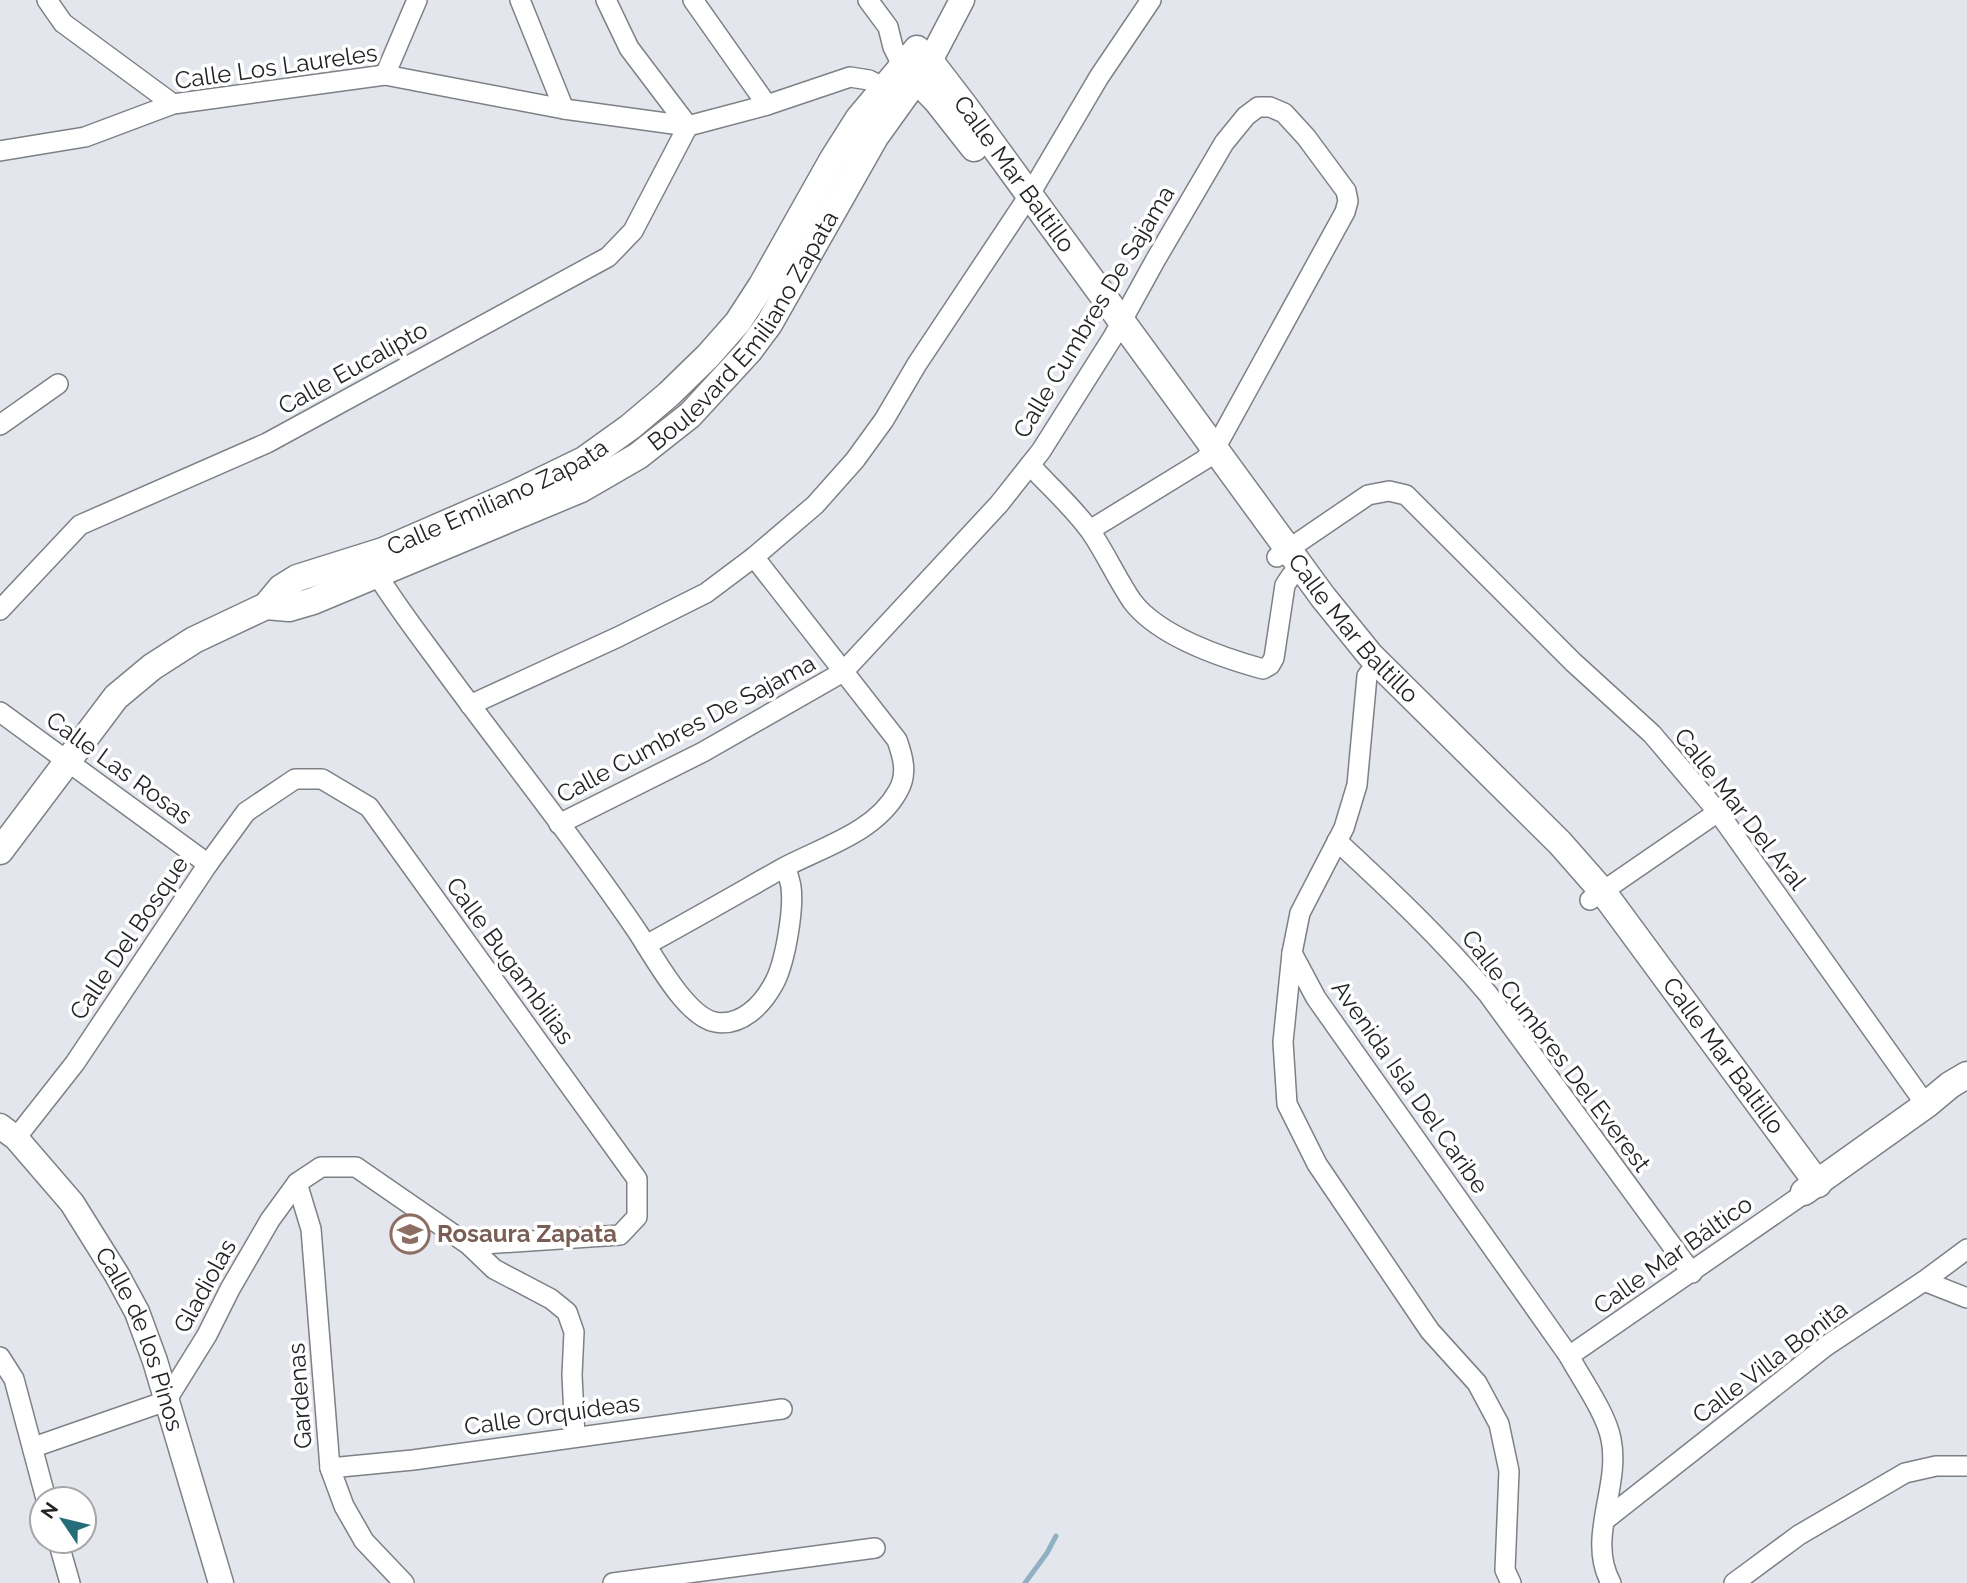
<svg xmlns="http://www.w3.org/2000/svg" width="1967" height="1583" viewBox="0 0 1967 1583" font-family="Raleway,sans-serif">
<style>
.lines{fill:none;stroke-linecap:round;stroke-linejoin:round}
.stream{stroke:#91b1c2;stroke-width:5}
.minor-casing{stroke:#7d8085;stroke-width:22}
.tertiary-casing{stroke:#7d8085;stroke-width:27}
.secondary-casing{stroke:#7d8085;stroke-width:29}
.minor{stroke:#fff;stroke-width:19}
.tertiary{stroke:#fff;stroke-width:24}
.secondary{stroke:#fff;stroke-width:26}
.labels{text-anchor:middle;stroke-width:7;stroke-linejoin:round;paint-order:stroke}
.street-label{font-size:24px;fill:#232426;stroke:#fff}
.education-label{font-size:24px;font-weight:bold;fill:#785e54;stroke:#fff;text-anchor:start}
</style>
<rect width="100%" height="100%" fill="#e3e6ed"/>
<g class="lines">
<polyline class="stream" points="1025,1583 1047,1553 1056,1536"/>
<g class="minor-casing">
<g id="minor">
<polyline points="47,0 63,23 173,104"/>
<polyline points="520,0 564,109"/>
<polyline points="606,0 629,48 688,126"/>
<polyline points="693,0 767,105"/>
<polyline points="868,0 888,27 893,47 902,65"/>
<polyline points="385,75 417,0"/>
<polyline points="0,151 85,137 173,104 385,75 564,109 688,126 767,105 850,77 869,80 895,93"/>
<polyline points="0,425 58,384"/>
<path d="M1030,465c20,22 44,43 61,67 15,22 26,47 41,69 26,35 91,57 131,68l7,-4 4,-7 11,-73 6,-9 10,-10"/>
<polyline points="1277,557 1368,495 1389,491 1406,495 1573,662 1652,734 1718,812 1926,1105"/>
<path d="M370,563c22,38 50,73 76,109 63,86 131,170 191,259 16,24 49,86 78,91 26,5 47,-17 58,-37 12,-20 21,-75 18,-98 -1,-7 -4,-14 -5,-20"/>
<polyline points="0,610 80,525 267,443 608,257 633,231 688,126"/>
<path d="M1377,663l-10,13 -10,109 -13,43 -44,85 -8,40 24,45 253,358c13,24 37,57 42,83 10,48 -25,99 0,144"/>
<polyline points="470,705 618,637 706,593 754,557 815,505 855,460 884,420 917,364 1030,194 1099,77 1151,0"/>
<polyline points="0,712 208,864"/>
<polyline points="559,824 703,752 843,672 999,504 1041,451 1113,337 1156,259 1224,143 1246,116 1258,107 1270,107 1284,113 1306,137 1346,191 1348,201 1345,212 1216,447 1204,460 1090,530"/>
<path d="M1337,841c53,49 105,98 151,153l204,279"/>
<polyline points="1590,900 1718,812"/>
<path d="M646,945c46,-25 91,-51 137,-77 39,-21 92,-35 115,-77 10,-17 5,-34 -1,-51l-143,-183"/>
<polyline points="1292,953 1283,1042 1287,1104 1317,1164 1430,1331 1477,1383 1499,1424 1509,1471 1505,1570 1511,1583"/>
<polyline points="16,1138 75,1063 208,864 246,812 295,779 322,779 369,807 637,1179 637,1217 620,1235 469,1245 356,1167 321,1167 297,1183 270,1220 230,1289 207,1335 166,1401 34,1447"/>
<polyline points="297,1183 311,1229 330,1468 344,1506 364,1541 404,1583"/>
<polyline points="469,1245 494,1269 551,1299 567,1312 574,1332 572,1375 575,1437"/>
<polyline points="1924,1281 1967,1298"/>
<polyline points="1569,1356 1805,1193"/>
<polyline points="0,1357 14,1379 46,1499"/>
<polyline points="330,1468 413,1460 782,1409"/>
<polyline points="1605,1520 1826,1346 1924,1281 1967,1249"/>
<polyline points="58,1541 70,1583"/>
<polyline points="613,1583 875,1548"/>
<polyline points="1734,1583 1799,1535 1905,1473 1936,1466 1967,1466"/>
</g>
</g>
<g class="tertiary-casing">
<g id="tertiary">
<polyline points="930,61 962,0"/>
<path id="s1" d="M0,1126l16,12 56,65 45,72 20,37 18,49 66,222"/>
</g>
</g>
<g class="secondary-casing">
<g id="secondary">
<polyline points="902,65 937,101 974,148"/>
<path id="s2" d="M266,606l23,2 24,-7 268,-112 57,-33 52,-41 59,-64 20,-27 106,-187 51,-71"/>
<path id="s3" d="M0,851l116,-154 36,-30 42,-27 72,-34 15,-18 16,-10 86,-27 131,-57 70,-34 46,-33 39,-33 39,-38 30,-34 24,-37 71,-126 26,-41 58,-69 13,12 33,43 360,493 47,58 190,188 43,49 215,292"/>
<polyline points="1804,1192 1926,1105 1950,1085 1967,1075"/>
</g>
</g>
<use href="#minor" class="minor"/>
<use href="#tertiary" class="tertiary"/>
<use href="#secondary" class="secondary"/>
</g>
<defs>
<g id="school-ring" transform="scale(2.0125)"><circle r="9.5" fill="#fff" stroke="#8d6e63" stroke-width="1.5"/><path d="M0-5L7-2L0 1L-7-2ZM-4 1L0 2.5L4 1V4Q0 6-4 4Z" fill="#8d6e63"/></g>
</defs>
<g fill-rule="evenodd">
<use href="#school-ring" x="410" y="1234"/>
</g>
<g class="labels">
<g class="street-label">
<text transform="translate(276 67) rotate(-8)" y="8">Calle Los Laureles</text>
<text dy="8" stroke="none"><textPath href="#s3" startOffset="1416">Calle Mar Baltillo</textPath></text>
<text transform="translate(1094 312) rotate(-59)" y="8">Calle Cumbres De Sajama</text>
<text dy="8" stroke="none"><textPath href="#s2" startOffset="570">Boulevard Emiliano Zapata</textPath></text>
<text transform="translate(353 368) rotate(-29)" y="8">Calle Eucalipto</text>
<text dy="8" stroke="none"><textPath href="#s3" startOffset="628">Calle Emiliano Zapata</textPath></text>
<text dy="8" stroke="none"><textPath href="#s3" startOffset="1983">Calle Mar Baltillo</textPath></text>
<text transform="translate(686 729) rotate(-28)" y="8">Calle Cumbres De Sajama</text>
<text transform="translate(119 768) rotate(36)" y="8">Calle Las Rosas</text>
<text transform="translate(1740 809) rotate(52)" y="8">Calle Mar Del Aral</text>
<text transform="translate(129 938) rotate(-56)" y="8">Calle Del Bosque</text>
<text transform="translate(510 961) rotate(54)" y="8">Calle Bugambilias</text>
<text transform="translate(1556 1051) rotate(53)" y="8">Calle Cumbres Del Everest</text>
<text dy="8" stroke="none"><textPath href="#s3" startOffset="2550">Calle Mar Baltillo</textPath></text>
<text transform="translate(1410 1087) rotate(55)" y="8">Avenida Isla Del Caribe</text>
<text transform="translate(1673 1255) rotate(-35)" y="8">Calle Mar Báltico</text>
<text transform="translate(205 1286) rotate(-61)" y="8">Gladiolas</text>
<text dy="8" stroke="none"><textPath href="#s1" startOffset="259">Calle de los Pinos</textPath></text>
<text transform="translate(1770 1362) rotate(-37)" y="8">Calle Villa Bonita</text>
<text transform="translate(300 1396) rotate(-94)" y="8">Gardenas</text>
<text transform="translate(552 1415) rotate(-8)" y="8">Calle Orquídeas</text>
</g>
<g class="education-label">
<text x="437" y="1242">Rosaura Zapata</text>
</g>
</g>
<g transform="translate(63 1520) rotate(305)"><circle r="33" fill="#ffffff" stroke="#a7a7a8" stroke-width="2"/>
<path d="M0-5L12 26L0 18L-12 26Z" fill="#256d79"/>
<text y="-10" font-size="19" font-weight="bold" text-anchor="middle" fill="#232426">N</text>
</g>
</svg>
